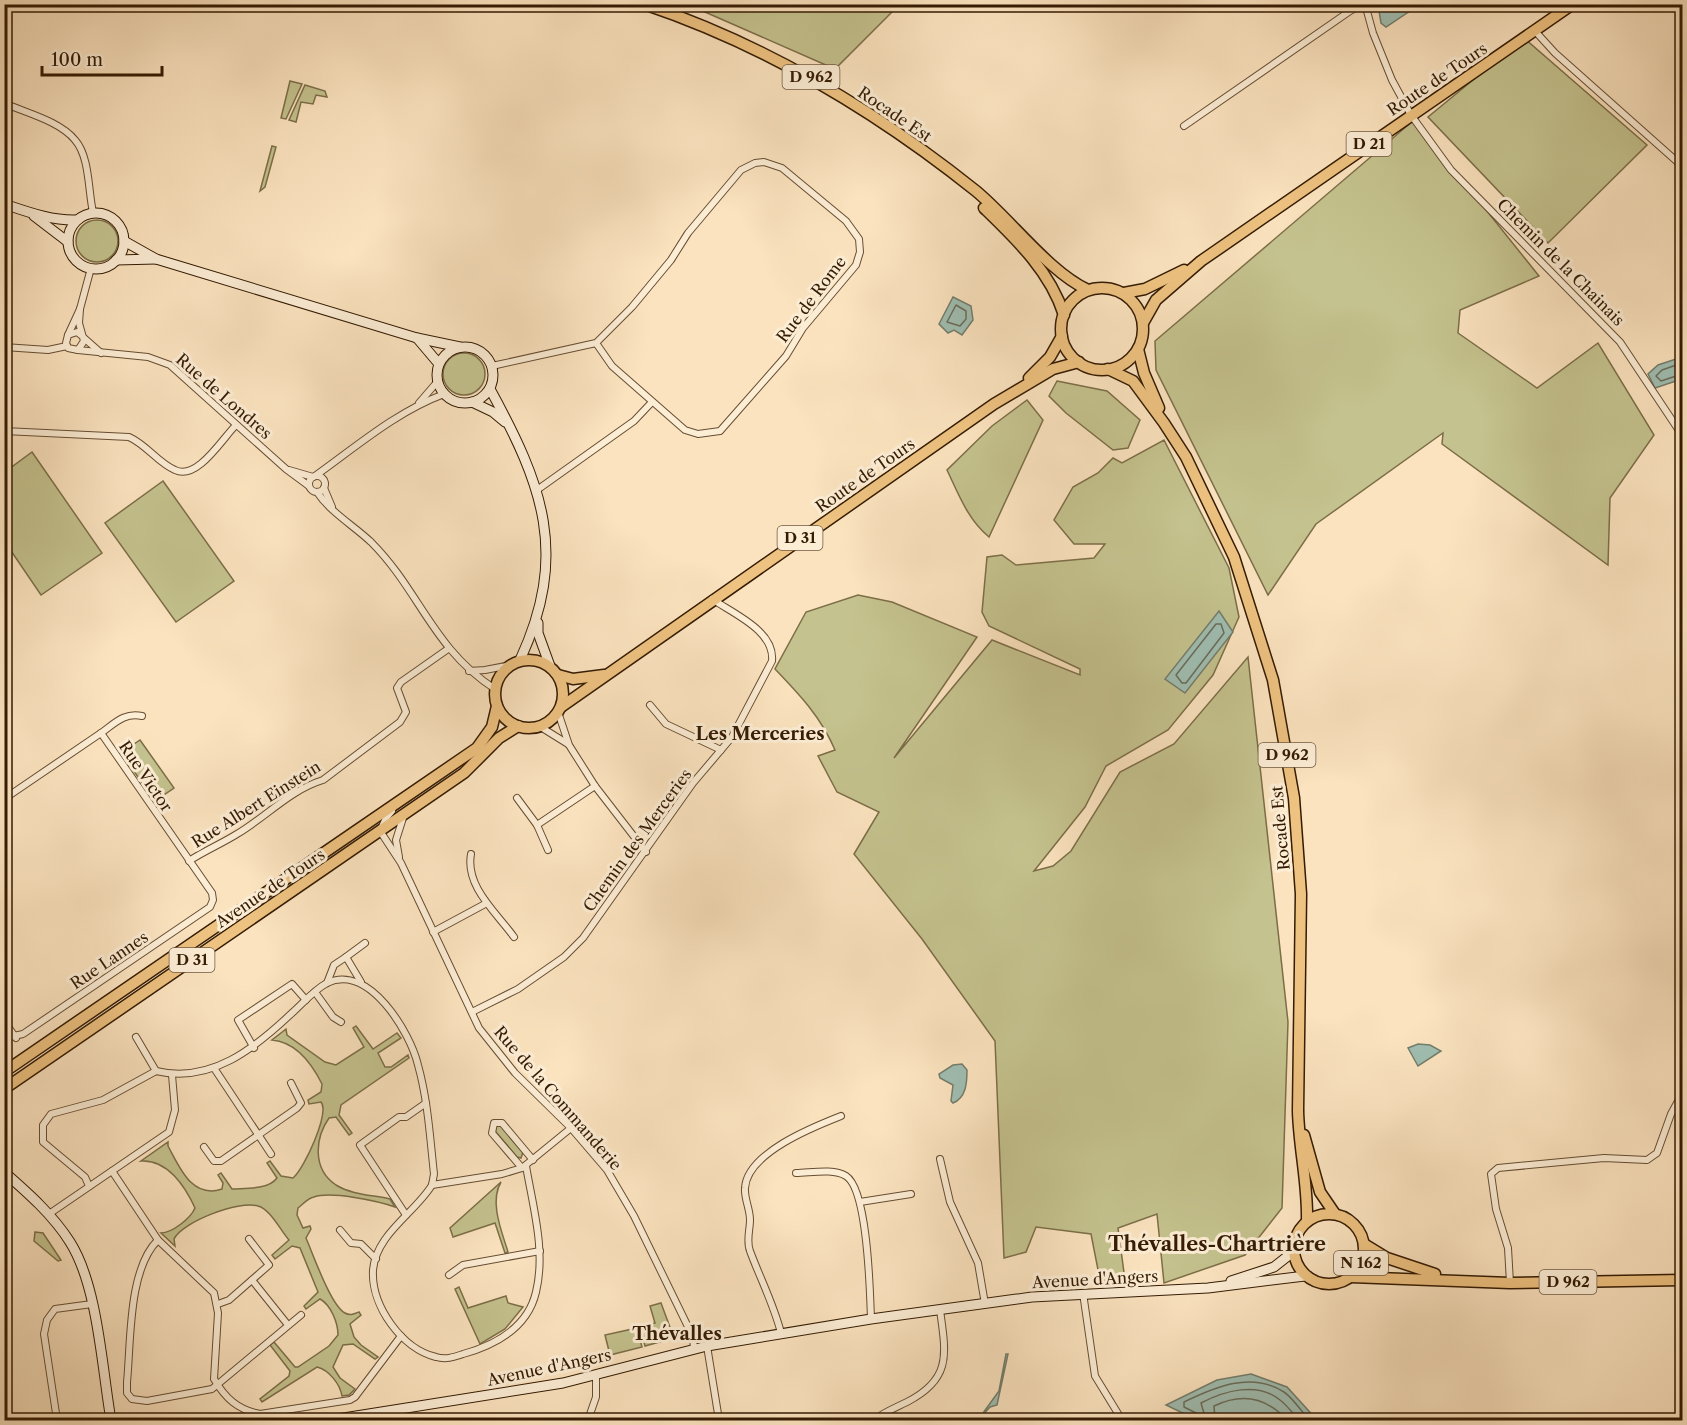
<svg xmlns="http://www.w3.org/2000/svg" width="1687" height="1425" viewBox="0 0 1687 1425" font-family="'Libre Caslon Text',serif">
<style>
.green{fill:#c4c28e;stroke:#7c6e48;stroke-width:1.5}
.water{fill:#9fbeb2;stroke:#747d6c;stroke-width:1.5}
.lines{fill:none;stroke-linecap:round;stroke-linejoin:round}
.shore{stroke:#6a6c5a;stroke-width:1.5}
.street-casing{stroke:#664d32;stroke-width:8}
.secondary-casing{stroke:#341b03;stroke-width:11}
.primary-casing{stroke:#341b03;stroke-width:13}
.street{stroke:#fcedd5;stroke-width:6}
.secondary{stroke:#fcedd5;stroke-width:9}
.primary{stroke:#eec280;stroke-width:10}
.labels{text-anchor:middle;stroke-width:6;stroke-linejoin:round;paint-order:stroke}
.shield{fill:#fcedd5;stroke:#705a42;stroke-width:1.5}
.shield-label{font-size:15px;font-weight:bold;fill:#341b03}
.street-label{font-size:16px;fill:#341b03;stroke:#fcedd5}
.neighbourhood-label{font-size:18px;font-weight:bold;fill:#341b03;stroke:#fcedd5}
.quarter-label{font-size:20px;font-weight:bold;fill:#341b03;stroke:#fcedd5}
</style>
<rect width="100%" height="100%" fill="#fbe3bf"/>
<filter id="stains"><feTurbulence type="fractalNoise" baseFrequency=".00333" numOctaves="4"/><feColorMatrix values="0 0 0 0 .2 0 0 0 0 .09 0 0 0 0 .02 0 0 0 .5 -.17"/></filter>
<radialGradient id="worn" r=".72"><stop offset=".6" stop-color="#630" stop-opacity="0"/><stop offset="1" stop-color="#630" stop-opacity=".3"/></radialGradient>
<g class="green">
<polygon points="689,5 899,4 899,5 835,69"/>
<polygon points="1524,38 1647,145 1548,243 1428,117"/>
<polygon points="290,81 302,84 286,119 281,118"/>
<polygon points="305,85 325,91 327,97 316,95 313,104 301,102 296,122 289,120"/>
<polygon points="1414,120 1539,276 1460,310 1458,333 1537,388 1598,343 1654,435 1610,498 1608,565 1442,444 1443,433 1316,524 1268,595 1156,370 1155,341"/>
<polygon points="272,146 276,147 265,187 260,191"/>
<circle cx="97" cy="241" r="21"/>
<circle cx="464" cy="374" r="21"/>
<polygon points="1057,381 1107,391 1140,420 1128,448 1113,450 1066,413 1049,396"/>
<path d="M1027,400l16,20 -54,117c-21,-17 -30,-42 -42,-67l45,-44z"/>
<path d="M1164,440l65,128 10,49 -26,58 -45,55 -62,36 -21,41 -51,64 19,-5 18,-15 49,-79 54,-28 74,-87 40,365 -6,186 -37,47 -81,28 -7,-69 -39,14 7,52h-25l-9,-46 -55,-7 -10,25 -22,6 -9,-217 -73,-102 -68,-85 25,-42 -42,-20 -19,-36 17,-6c-14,-33 -36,-56 -60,-81l31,-57 52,-17 34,7 85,35 -83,121 98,-118 88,35v-6l-91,-43 -7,-14 5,-55 15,-2 14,10 78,-7 11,-14h-31l-20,-24 19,-33 25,-14 15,-15 9,5z"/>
<polygon points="32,452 102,553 41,595 5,542 5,472"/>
<polygon points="163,481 234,581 176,622 105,523"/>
<polygon points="140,740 174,788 155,801 121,753"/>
<path d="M356,1026l17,23 24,-16 4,5 -23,15 7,14h6l17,-12 1,3 -68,47 -2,10 13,18 -3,2 -13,-18 -7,1c-14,20 -17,51 7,67 16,10 37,10 54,14l5,8c-17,-6 -64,-16 -81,-10 -6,1 -11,7 -16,11l-1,7 6,13 7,-2 1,3 -5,9c7,16 25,68 39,75 5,3 9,1 14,-1l2,3 -11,9 4,13 7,8 17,12 -3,2 -22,-15 -10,1 -10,22 7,11 15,11 -6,6 -7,1c-2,-12 -13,-26 -25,-29l-55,35 -2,-3 29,-23 1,-5 -20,-26 4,-3 21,25h3l31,-21 9,-11c0,-12 -7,-30 -18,-36l-14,10 -2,-3 14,-14 -18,-44 -8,-2 -17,13 -3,-4 17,-15c-8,-9 -19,-31 -31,-34 -19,-6 -76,16 -84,33l1,7 -14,-13c11,0 30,-15 34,-25 -10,-22 -28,-49 -54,-47l27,-19v4c12,22 24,53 54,43l1,-6 -5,-8 3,-2 11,16c14,-1 36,1 45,-11l-10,-15 3,-2 11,15 12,2c11,-9 37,-65 28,-76l-12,2 -1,-4 13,-8 1,-8c-10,-20 -26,-42 -50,-44l14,-11 1,6 38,27 11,3 28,-18 -11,-19z"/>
<polygon points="497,1125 501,1126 523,1152 521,1158 517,1157 495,1131"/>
<path d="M501,1182c-12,20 1,50 7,70l-3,1 -10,-30 -42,14 -3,-9z"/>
<polygon points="35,1232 43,1233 61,1260 58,1261 34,1241"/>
<polygon points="459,1287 468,1308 506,1296 508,1303 523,1307 505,1329 480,1344 455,1289"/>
<polygon points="661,1303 674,1338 645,1346 640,1327 655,1323 650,1306"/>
<polygon points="637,1328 642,1347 610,1355 605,1335"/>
</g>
<g class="water">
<polygon points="1378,5 1378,4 1419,5 1386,27 1381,23"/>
<polygon points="953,297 971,306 973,320 962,335 954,330 948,333 939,324"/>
<polygon points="1682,357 1682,379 1655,388 1648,374 1658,365"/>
<polygon points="1219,611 1233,632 1185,693 1165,679"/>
<polygon points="1418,1044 1430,1045 1441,1051 1418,1066 1408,1048"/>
<path d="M962,1064l5,6c0,13 -1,28 -14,33l-2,-2 2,-16 -13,-7 -1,-4 14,-9z"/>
<polygon points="1006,1354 1008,1354 997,1405 990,1407 978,1420 999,1391"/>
<polygon points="1251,1374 1287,1387 1317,1420 1197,1420 1166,1405 1217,1380"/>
</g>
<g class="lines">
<g class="shore">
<polygon points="956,305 966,311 966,319 960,326 947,322"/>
<polyline points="1682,363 1662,370 1656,376 1661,381 1682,374"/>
<polygon points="1216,624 1221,624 1224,633 1186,683 1182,683 1176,675"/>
<path d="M1198,1420l-2,-7 -12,-6v-5c31,-15 67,-31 100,-10 9,6 18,20 25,28"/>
<path d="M1206,1420l-5,-17c23,-12 56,-22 79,-3 7,5 13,14 19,20"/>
<path d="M1215,1420l-1,-14c29,-14 53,-8 73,14"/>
</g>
<g class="street-casing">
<g id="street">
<polyline points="1365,4 1373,33 1392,80 1411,115 1451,170 1620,342 1682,435"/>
<polyline points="1535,31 1555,53 1682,166"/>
<path d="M4,103c22,10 56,18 71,37 15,17 13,51 18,72"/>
<polyline points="1184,126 1350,11 1363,4"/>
<polyline points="80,309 79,323 84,341 78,350 68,348 66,343 68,335 77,332 82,336"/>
<polyline points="68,335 80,309 91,268"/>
<polyline points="84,338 101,353"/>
<polyline points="4,347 48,350 67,346"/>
<polyline points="78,350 148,357 170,365 286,469 309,486"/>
<polyline points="492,366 596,343 632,307 671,260 688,233 741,170 755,163 764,162 782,168 846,221 859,239 860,252 856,265 803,328 786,356 720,431 698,434 685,430 612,366 596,343"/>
<polyline points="419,403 438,381"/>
<path d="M4,431l125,6c18,8 29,26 46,33 22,11 47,-31 61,-45"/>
<polyline points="289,470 313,477"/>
<path d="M315,476c42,-30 81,-64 129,-82"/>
<circle cx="317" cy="484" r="8"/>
<polyline points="324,488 332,507"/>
<polyline points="537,490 634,421 652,402"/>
<path d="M317,492c14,21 36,33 54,50 49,49 61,106 124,147"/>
<polyline points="469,671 485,670 511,665"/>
<polyline points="650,705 666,724 721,750"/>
<polyline points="558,712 569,745 595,786 646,852"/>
<polyline points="539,726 568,744"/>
<path d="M101,733c13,-9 23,-21 41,-17"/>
<polyline points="517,798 537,825 548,850"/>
<polyline points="4,799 101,733 212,893 213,900 210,907 23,1034 4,1038"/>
<polyline points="392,811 386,818 380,831 401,863 479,1028 515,1073 571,1128 607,1170 634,1216 693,1337 694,1349"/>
<polyline points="537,825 595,786"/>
<path d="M471,854c-6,33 26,59 43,83"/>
<polyline points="399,857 396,840 403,818"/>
<path d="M189,861c15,-10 32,-17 48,-27 29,-17 53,-44 86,-54l77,-58 6,-10 -9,-24 4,-6 47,-33"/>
<polyline points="433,932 485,904"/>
<polyline points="346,957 365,943"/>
<polyline points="327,983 334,965 346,957 361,982"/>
<polyline points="315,992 333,1017 341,1022"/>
<path d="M472,1012l46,-23 46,-32 19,-19 110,-155 39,-46 40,-76c3,-30 -38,-47 -60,-62"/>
<polyline points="4,1021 16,1038"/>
<polyline points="136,1037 156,1071"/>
<polyline points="254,1048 238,1020 292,984 306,1000"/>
<polyline points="214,1068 271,1154"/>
<polyline points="204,1147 214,1161 221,1161 297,1108 301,1103 291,1083"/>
<polyline points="940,1159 950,1202 978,1263 985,1304"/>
<polyline points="522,1168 492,1133 494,1123 502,1123 533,1160"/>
<path d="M112,1171l46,69 56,53 4,20 -4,66c11,19 24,31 46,35l90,-14 5,-3 46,-61"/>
<path d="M796,1173c14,0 37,-5 50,3 22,14 24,117 25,143"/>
<polyline points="432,1185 502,1174 522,1168 571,1128"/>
<path d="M89,1186l-4,-9 -42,-35v-17l8,-11 52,-14 53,-29c55,13 99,-23 136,-58 11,-10 22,-23 35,-30 42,-20 83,49 91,82 10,36 12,73 16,109l-2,11c-17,28 -56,49 -59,85 -2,36 29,79 63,87 10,3 18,0 27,-3 32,-9 65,-27 73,-62 10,-41 -3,-85 -10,-126"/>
<polyline points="860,1202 911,1194"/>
<polyline points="49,1214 169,1132 175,1110 172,1075"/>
<polyline points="406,1215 360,1145 399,1117 406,1117 426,1103"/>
<polyline points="340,1230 351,1243 361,1244 376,1259"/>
<path d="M158,1240c-30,29 -27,102 -31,142v11l5,6 15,2 65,-12 89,-74"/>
<polyline points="449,1275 463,1265 540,1251"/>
<polyline points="252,1280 288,1325"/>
<polyline points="1510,1283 1508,1248 1496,1209 1491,1174 1498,1168 1604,1158 1647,1160 1657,1153 1671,1114 1682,1094"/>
<polyline points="1083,1293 1095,1376 1122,1420"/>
<polyline points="218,1304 229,1300 269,1265 249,1239"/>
<path d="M781,1333c-7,-28 -21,-55 -31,-82 -4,-10 0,-21 0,-31 0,-11 -6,-22 -5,-32 2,-35 68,-61 96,-72"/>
<polyline points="707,1346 719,1420"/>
<polyline points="57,1420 44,1334 47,1320 55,1309 92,1304"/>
<polyline points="588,1420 596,1397 596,1374"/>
<path d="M874,1420c10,-8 21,-12 33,-18 45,-23 39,-48 33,-92"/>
</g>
</g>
<g class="secondary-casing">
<g id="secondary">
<path d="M4,204c24,8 48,17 73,16"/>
<circle cx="96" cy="241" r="28"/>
<polyline points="34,216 68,242"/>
<polyline points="124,241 156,259 417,338 460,347"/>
<polyline points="116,260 156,259"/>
<polyline points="417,338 439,364"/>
<circle cx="465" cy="375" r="28"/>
<path d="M490,389c53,97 79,165 30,271"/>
<polyline points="472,402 493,412 505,422"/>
<polyline points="538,623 538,633 550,666"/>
<path d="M4,1172c24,21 49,43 66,70 28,44 32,127 41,178"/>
<polyline points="1231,1281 1274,1267 1293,1252"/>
<polyline points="331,1420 563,1383 707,1346 871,1319 1032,1297 1208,1288 1305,1276"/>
</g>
</g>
<g class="primary-casing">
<g id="primary">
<path d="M644,4c122,41 232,107 332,187 35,29 73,81 112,99"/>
<path d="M984,208c32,31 66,63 80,107"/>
<circle cx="1102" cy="329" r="41"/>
<polyline points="1124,293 1145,289 1184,270"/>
<polyline points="1143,323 1156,300 1201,261 1573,4"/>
<polyline points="1138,349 1144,373 1159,408"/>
<path d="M1108,369l25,12 31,42 22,34 48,100 39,123 21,118 7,96 -3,217c1,37 10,73 9,110"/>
<polyline points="1029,378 1050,357 1062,336"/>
<circle cx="529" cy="694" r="34"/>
<polyline points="558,675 573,679 604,675"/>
<polyline points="561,707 994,404 1053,369 1079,362"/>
<polyline points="4,1072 477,748 492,727 497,706"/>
<polyline points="4,1089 464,773 499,738 518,726"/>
<polyline points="1304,1135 1320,1192 1335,1214"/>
<circle cx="1329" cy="1249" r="35"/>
<polyline points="1364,1244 1387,1258 1435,1274"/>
<polyline points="1351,1277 1510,1283 1682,1280"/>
</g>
</g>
<use href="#street" class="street"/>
<use href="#secondary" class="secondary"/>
<use href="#primary" class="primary"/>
</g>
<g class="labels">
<g class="shield">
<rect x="782.5" y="65" width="57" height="24" rx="4.5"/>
<rect x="1346.5" y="132" width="45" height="24" rx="4.5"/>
<rect x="777.5" y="526" width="45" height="24" rx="4.5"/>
<rect x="1258.5" y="743" width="57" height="24" rx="4.5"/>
<rect x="169.5" y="948" width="45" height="24" rx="4.5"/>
<rect x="1334" y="1251" width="54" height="24" rx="4.5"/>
<rect x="1539.5" y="1270" width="57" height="24" rx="4.5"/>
</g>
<g class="shield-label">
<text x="811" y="82">D 962</text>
<text x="1369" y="149">D 21</text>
<text x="800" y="543">D 31</text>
<text x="1287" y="760">D 962</text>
<text x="192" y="965">D 31</text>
<text x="1361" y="1268">N 162</text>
<text x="1568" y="1287">D 962</text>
</g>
<g class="street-label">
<text transform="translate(1437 79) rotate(-34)" y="6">Route de Tours</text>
<text transform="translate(895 114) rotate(34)" y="6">Rocade Est</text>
<text transform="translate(1561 262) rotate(45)" y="6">Chemin de la Chainais</text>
<text transform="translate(811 299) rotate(-53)" y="6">Rue de Rome</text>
<text transform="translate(224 396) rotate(41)" y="6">Rue de Londres</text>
<text transform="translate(865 475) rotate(-35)" y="6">Route de Tours</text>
<text transform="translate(146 776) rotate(56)" y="6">Rue Victor</text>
<text transform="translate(256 804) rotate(-32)" y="6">Rue Albert Einstein</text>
<text transform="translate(1280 828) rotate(-95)" y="6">Rocade Est</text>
<text transform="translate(637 840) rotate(-54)" y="6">Chemin des Merceries</text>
<text transform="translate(270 888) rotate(-34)" y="6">Avenue de Tours</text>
<text transform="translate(109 960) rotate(-34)" y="6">Rue Lannes</text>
<text transform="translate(558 1098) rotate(49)" y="6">Rue de la Commanderie</text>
<text transform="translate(1095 1279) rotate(-3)" y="6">Avenue d'Angers</text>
<text transform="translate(549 1367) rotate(-12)" y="6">Avenue d'Angers</text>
</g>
<g class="neighbourhood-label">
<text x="760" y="740">Les Merceries</text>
<text x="677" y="1340">Thévalles</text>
</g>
<g class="quarter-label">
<text x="1217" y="1251">Thévalles-Chartrière</text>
</g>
</g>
<rect width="1687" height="1425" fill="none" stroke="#fbe3bf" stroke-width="24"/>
<rect x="6" y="6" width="1675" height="1413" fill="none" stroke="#341b03" stroke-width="3"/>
<rect x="12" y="12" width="1663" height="1401" fill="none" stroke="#341b03" stroke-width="1.5"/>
<path d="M42 66v9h120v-9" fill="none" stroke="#341b03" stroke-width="3"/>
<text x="51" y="66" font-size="18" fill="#341b03" stroke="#fcedd5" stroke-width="4.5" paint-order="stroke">100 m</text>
<rect width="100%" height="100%" filter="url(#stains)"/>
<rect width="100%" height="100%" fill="url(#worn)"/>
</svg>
